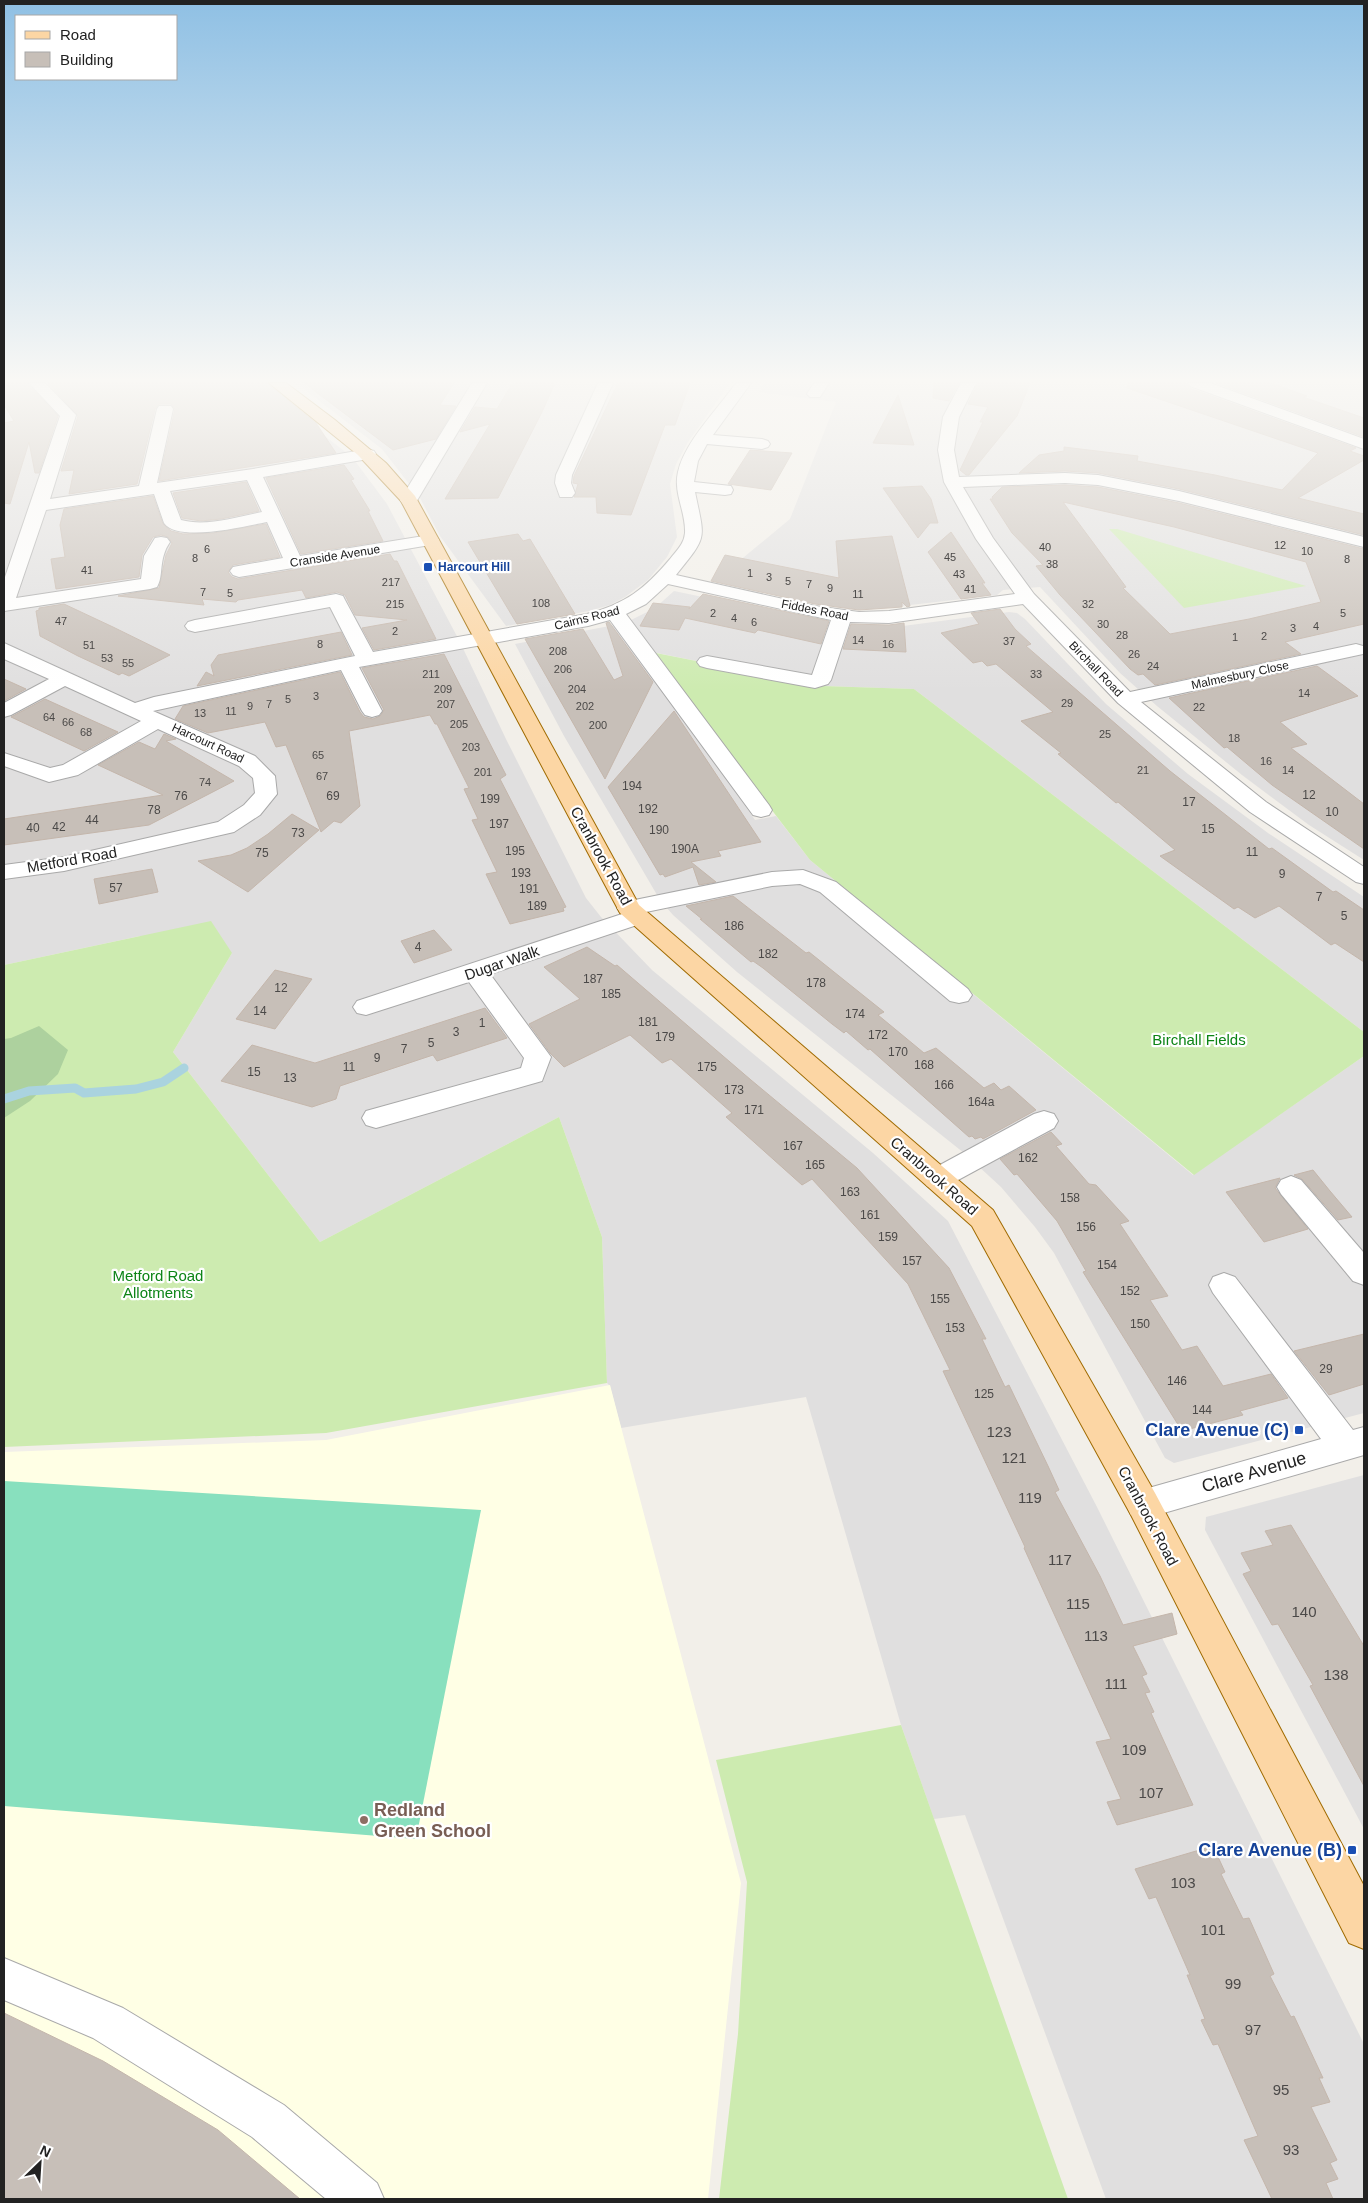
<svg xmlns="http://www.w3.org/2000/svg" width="1368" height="2203" viewBox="0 0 1368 2203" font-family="Arial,sans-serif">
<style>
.residential{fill:#e0dfdf}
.education{fill:#ffffe5}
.grass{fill:#cdebb0}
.forest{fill:#add19e}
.pitch{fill:#88e0be}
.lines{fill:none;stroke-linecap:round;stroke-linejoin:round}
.stream{stroke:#aad3df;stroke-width:9}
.building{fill:#c7bfb8;stroke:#c4b6ab;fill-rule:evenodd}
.minor-casing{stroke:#a9a9a9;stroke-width:2}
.major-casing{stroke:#a06b00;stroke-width:2}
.minor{fill:#fff;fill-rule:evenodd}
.major{fill:#fcd6a4;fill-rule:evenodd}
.transit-dot{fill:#1a4fb4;stroke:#fff;stroke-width:2}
.education-dot{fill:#8d6e63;stroke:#fff;stroke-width:2}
.labels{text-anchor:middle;stroke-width:4.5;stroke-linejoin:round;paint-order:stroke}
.far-number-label{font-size:11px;fill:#4b4948}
.far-street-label{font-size:12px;fill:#222;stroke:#fff}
.far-transit-label{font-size:12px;font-weight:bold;fill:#164399;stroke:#fff;text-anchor:start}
.number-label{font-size:12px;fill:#4b4948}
.street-label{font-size:15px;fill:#222;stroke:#fff}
.park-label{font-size:15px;fill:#0c8416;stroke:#fff}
.near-number-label{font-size:15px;fill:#4b4948}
.near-transit-label{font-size:18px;font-weight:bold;fill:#164399;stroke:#fff;text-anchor:end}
.near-street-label{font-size:18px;fill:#222;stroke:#fff}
.near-education-label{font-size:18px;font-weight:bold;fill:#785e54;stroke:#fff;text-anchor:start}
</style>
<rect width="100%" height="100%" fill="#f2efe9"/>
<g class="residential">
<polygon points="256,383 352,457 387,504 460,642 505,737 586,898 601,917 652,970 873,1153 948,1221 1097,1507 1364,2044 1364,2199 1106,2199 965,1815 934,1819 901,1725 806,1397 621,1428 610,1386 607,1383 602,1237 559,1117 320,1242 173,1052 232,953 140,936 4,965 4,411 34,394 150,386"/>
<polygon points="296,383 730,383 688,442 676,464 670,484 677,537 667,557 648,580 625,597 610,605 589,611 506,626 440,536 420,498 382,449"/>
<polygon points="764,383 1364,383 1364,860 1309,825 1242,775 1157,706 1120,673 1040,587 1003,590 997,595 893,607 715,581 790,519 836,402 759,392"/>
<polygon points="674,591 833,624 903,626 1009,612 1017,613 1025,619 1106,704 1188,774 1268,833 1364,897 1364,1032 914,689 822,686 652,652 631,620 655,608"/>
<polygon points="620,624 755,820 776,816 810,860 1193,1175 1364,1056 1364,1413 1174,1463 1165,1458 1054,1253 1035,1227 1001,1187 964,1153 737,972 673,915 660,900 564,736 515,644"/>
<polygon points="1364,1475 1364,1829 1205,1530 1206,1517"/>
</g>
<polygon class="education" points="610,1385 741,1883 708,2199 4,2199 4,1452 326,1440"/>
<g class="grass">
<polygon points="1109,529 1117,529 1306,586 1184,608"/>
<polygon points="651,652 822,686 914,689 1364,1032 1364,1056 1194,1175 810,860"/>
<polygon points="211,921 232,953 173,1052 320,1242 559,1117 602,1237 607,1383 326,1433 4,1447 4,965"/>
<polygon points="901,1725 1068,2199 719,2199 738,2034 747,1882 716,1760"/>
</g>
<polygon class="forest" points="39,1026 68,1050 58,1074 30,1101 4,1118 4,1039 11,1038"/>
<polygon class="pitch" points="4,1481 481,1510 416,1839 4,1806"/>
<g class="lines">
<polyline class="stream" points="4,1099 29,1091 75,1088 84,1093 136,1089 163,1082 184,1068"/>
</g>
<g class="building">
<polygon points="4,383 27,383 58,416 39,473 35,473 29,442 10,504 4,503 4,423 14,421 4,405"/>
<polygon points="48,383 267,383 316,423 336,453 159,481 175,409 171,404 159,404 155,409 137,484 69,494 74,470 61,471 78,416"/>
<polygon points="304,383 454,383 440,405 456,406 436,439 393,450"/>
<polygon points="515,383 555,383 542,412 498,498 445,499 490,424 460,432 475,407 497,409 512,384"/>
<polygon points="618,383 690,383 675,425 665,425 631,515 597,513 596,497 574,497 578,484 573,483 574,476"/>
<polygon points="934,383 959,383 949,401 933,398"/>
<polygon points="978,383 1030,383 1017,416 969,475 966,475 960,470 983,422 980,422 988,407 968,404"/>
<polygon points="1128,383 1186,383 1189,388 1356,448 1350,451 1364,456 1364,460 1298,498 1364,514 1364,535 1179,489 1098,473 1065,471 1019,473 1039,455 1064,451 1064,447 1138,456 1137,461 1215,475 1282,490 1318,453 1127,388"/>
<polygon points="1216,383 1271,383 1307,396 1303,397 1364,418 1364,437"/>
<polygon points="898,395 914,445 873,443"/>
<polygon points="750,450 792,453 771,490 728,484"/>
<polygon points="344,465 354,479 351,480 370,511 368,511 383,541 301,554 266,478"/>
<polygon points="246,482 259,511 221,519 201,521 182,518 173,493"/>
<path d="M1065,485l33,2 81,16 185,46v75l-79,18 16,12 -146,31 -12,-11 -5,1 -8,-6 -70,-74 -24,-29 7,-1 -31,-32 -22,-34h3l-1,-2 10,-10zM1063,502l111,25 132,35 15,40 -72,17 -79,15 -47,-46 3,-1z"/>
<polygon points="922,486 931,499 938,523 930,523 918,538 883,488"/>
<polygon points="153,496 163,524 171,531 183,534 213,533 266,524 280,557 233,565 228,572 232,577 238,579 390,554 394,561 397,561 436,639 374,650 362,628 407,620 355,615 345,595 337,592 306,598 302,590 238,600 236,602 202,599 204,605 118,596 159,588 166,555 172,543 168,537 161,535 153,537 142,555 139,577 56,589 51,559 65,557 60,525 64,509"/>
<polygon points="951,532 985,583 982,583 991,595 961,599 928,552"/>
<polygon points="518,534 523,541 530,539 575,614 517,624 468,542"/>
<polygon points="892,536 910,606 907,607 902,602 902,607 859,610 815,604 711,581 725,555 839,578 836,541"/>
<polygon points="703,594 829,621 821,644 758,630 755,633 685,618 679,630 640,626 653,603 690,607 689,609"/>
<polygon points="64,604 113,627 170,655 129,676 122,673 119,675 78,656 40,636 36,611 39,610 39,608"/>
<polygon points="1000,609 1015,629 1031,644 1026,646 1170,771 1269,849 1272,848 1333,892 1336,891 1364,910 1364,962 1335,943 1331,945 1279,906 1255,918 1238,907 1234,909 1160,856 1175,850 1118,802 1116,803 1058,754 1061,753 1021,721 1053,712 996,664 987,666 982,661 973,663 941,633 979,624 971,613"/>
<polygon points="609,622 653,682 605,779 525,639 583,629 614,680 623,676 606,623"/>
<polygon points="904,623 906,652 843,649 851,624 889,625"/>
<polygon points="341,632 352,655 197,686 206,672 214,676 211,665 218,655"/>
<polygon points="444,654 506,775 500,779 566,907 563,908 564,911 510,924 486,874 497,872 472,820 478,819 464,789 469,788 437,724 435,724 430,715 349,731 360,806 341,823 334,821 321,832 286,745 276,747 265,722 208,733 175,719 183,706 340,672 360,712 364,717 373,719 380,716 384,710 362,668"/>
<polygon points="1317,666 1358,696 1280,722 1307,744 1291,748 1364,804 1364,849 1272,785 1227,747 1224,748 1169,698"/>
<polygon points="4,679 26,689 4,701"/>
<polygon points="45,699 89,719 118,732 84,751 11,717"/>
<polygon points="674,711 761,842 718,851 721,856 691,862 716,882 699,885 693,867 665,877 663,874 660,875 608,787"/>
<polygon points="164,734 176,739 166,741 234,781 149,825 4,845 4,819 163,795 98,765 139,742 155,749"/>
<polygon points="292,814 319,830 248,892 198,861 231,855 247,848 268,834"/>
<polygon points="152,869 158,892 99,904 94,879"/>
<polygon points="733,896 806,953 809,952 884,1012 878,1015 924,1053 936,1048 984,1088 994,1083 1001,1090 1009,1086 1036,1110 983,1139 981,1137 975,1139 972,1136 969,1137 870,1049 868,1050 846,1031 844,1033 832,1024 763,968 753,961 751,962 700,919 702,919 686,906"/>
<polygon points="434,930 452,950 414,963 401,941"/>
<polygon points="587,947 615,966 617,965 751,1080 857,1168 949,1268 986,1339 982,1339 1005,1387 1009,1385 1048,1466 1059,1490 1055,1492 1100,1576 1123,1625 1172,1613 1177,1634 1133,1646 1147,1674 1142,1676 1150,1692 1145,1693 1154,1712 1151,1713 1193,1805 1117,1825 1107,1802 1121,1799 1096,1742 1111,1739 1024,1548 1025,1547 943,1371 950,1370 908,1284 812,1179 802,1185 726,1117 732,1113 671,1059 662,1063 630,1035 564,1067 550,1053 529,1024 580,999 544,967"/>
<polygon points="275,970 312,979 275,1029 236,1019"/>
<polygon points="485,1008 507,1038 437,1061 433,1055 340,1086 336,1099 312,1107 221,1081 252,1045 315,1063"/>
<polygon points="1051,1132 1062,1144 1056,1146 1089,1184 1096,1185 1129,1221 1120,1224 1168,1296 1150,1300 1182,1350 1197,1346 1223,1386 1271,1374 1288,1398 1240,1411 1243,1415 1182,1431 1083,1272 1086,1271 1057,1221 1017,1174 1014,1175 1000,1159"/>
<polygon points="1313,1170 1330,1191 1352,1217 1338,1220 1302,1179 1294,1175"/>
<polygon points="1280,1178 1275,1188 1308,1229 1264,1242 1226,1192"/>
<polygon points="1364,1334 1364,1384 1329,1395 1294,1351"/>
<polygon points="1291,1525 1364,1646 1364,1786 1310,1686 1313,1685 1278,1624 1272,1625 1243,1574 1251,1571 1241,1553 1273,1545 1265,1531"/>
<polygon points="1213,1846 1225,1872 1221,1874 1243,1919 1249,1918 1274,1974 1270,1976 1291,2017 1294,2016 1323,2078 1319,2078 1330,2102 1311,2107 1337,2160 1330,2163 1338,2179 1326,2183 1333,2199 1272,2199 1244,2140 1258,2136 1218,2044 1213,2045 1201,2020 1205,2019 1187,1975 1190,1975 1156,1897 1149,1899 1135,1869"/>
<polygon points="4,2013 103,2061 218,2130 300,2199 4,2199"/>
</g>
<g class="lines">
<g class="minor-casing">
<g id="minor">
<path d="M29,383h16l31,32 -26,84 89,-13 18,-77 2,-3h12l2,3 -16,74 96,-14 115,-20 6,2 2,3 -2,3 -6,2 -105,18 37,79 130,-21 6,1 3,4 -3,4 -6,1 -191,32 -6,-2 -3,-4 3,-4 50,-9 -16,-36c-21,4 -89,21 -103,1l-10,-29 -108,16 -30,88 125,-19 3,-23 11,-18 6,-1 6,1 3,4c-12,17 -6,34 -13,45l-7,2 -146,22v-31l56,-164zM247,480l15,32c-25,5 -56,15 -81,8l-11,-29z"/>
<polygon points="472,383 487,383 415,504 403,504 400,500"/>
<polygon points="598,383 613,383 572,475 571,483 575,493 572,497 560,497 555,483 556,475"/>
<path d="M736,383h15l-38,52 49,4 6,2 2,3 -2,3 -6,2 -55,-5 -9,17 -4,21 37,4 2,4 -2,4 -6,1 -30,-3c10,49 13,43 -19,83l139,31 44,6 30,-1 126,-17 -39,-55 -32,-57 -6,-32 5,-33 18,-34h15l-17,34 -5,33 5,27 106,-4 33,2 81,16 185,46v10l-185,-46 -81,-16 -33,-2 -102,4 30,51 41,56 96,98 226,-48 7,2v8l-222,48 125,100 98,65v17l-8,-2 -106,-70 -132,-109 -95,-99 -134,19 -39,-1 -19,58 -3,4 -13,4 -108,-20 -7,-2 -3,-4 3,-4 7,-2 105,19 19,-55 -163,-36 -22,20 -20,10 143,191 3,5 -3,5 -8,2 -8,-2 -143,-195 -22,6 -229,41 23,44 -3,4 -7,2 -7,-2 -3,-4 -21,-41 -188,41 102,45 20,20 2,18 -17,21 -26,17 -170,39 -60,8v-14l60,-8 154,-35 26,-17 11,-12 -2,-15 -14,-12 -81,-37 -80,46 -29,7 -45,-16v-13l46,15 13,-3 78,-44 -76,-35 -54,29 -7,2v-14l45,-24 -45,-20v-16l131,60 19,-6 201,-41 -25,-49 -135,25 -7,-2 -3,-4 3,-4 7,-2 141,-26 7,2 2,4 28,52 214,-38c38,-10 58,-25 83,-55 7,-9 14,-15 15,-26 1,-21 -12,-40 -7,-61 7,-31 40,-63 58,-89z"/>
<polygon points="814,383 829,383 820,397 810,397 807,394"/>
<polygon points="1188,383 1210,383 1364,439 1364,449 1190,386"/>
<polygon points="803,870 836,882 968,989 972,995 968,1001 959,1003 950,1001 820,892 800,884 772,886 646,912 649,917 646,922 490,974 551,1057 542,1081 376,1128 366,1125 362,1118 366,1111 521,1068 524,1058 469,982 366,1015 357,1013 353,1007 357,1001 622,914 617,908 620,903 772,872"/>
<polygon points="1044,1111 1054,1114 1058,1121 1054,1128 947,1186 937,1190 927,1186 923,1179 927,1172 1034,1114"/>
<polygon points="1291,1176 1301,1180 1364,1253 1364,1285 1353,1281 1281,1194 1277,1187 1281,1180"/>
<polygon points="1224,1273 1235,1277 1353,1430 1364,1427 1364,1455 1143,1519 1131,1515 1126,1504 1131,1493 1321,1439 1213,1293 1209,1285 1213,1277"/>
<polygon points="4,1958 123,2008 284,2105 377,2183 384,2199 326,2199 252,2137 93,2038 4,2000"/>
</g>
</g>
<g class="major-casing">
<polygon id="major" points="269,383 286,383 335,420 386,463 415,496 639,905 993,1210 1155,1493 1364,1886 1364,1949 1349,1943 1131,1515 972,1226 620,913 401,501 358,455"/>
</g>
<use href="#minor" class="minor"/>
<use href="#major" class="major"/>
</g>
<linearGradient id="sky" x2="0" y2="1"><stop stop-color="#8fc0e4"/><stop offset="0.55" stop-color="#f9f8f5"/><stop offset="1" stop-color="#f9f8f5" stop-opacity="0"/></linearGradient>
<rect width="1368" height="692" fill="url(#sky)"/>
<g class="transit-dot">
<rect x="423" y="562" width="10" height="10" rx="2.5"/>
<rect x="1294" y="1425" width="10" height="10" rx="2.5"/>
<rect x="1347" y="1845" width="10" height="10" rx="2.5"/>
</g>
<circle class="education-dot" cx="364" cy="1820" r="5"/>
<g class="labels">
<g class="far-number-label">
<text x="1280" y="549">12</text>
<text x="1045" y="551">40</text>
<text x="207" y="553">6</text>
<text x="1307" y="555">10</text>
<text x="950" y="561">45</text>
<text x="195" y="562">8</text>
<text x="1347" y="563">8</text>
<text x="1052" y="568">38</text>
<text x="87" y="574">41</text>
<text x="750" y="577">1</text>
<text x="959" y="578">43</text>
<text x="769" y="581">3</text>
<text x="788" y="585">5</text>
<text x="391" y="586">217</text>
<text x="809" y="588">7</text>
<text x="830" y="592">9</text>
<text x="970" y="593">41</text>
<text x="203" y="596">7</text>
<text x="230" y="597">5</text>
<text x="858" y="598">11</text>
<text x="541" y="607">108</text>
<text x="395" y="608">215</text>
<text x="1088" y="608">32</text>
<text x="713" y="617">2</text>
<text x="1343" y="617">5</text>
<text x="734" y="622">4</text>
<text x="61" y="625">47</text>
<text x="754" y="626">6</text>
<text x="1103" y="628">30</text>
<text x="1316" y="630">4</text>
<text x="1293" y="632">3</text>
<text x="395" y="635">2</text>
<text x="1122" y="639">28</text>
<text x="1264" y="640">2</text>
<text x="1235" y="641">1</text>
<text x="858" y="644">14</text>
<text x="1009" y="645">37</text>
<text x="320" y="648">8</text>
<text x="888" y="648">16</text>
<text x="89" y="649">51</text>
<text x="558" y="655">208</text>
<text x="1134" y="658">26</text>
<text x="107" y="662">53</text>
<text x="128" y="667">55</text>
<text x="1153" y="670">24</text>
<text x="563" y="673">206</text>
<text x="431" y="678">211</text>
<text x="1036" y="678">33</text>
<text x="443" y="693">209</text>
<text x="577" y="693">204</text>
<text x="1304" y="697">14</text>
<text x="316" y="700">3</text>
<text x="288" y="703">5</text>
<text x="1067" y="707">29</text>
<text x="269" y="708">7</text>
<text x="446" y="708">207</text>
<text x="250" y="710">9</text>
<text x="585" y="710">202</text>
<text x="1199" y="711">22</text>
<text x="231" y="715">11</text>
<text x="200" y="717">13</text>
<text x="49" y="721">64</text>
<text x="68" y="726">66</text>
<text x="459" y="728">205</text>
<text x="598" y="729">200</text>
<text x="86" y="736">68</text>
<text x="1105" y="738">25</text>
<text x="1234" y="742">18</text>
<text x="471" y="751">203</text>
<text x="318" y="759">65</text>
<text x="1266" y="765">16</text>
<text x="1143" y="774">21</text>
<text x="1288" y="774">14</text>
<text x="483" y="776">201</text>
<text x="322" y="780">67</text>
<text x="205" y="786">74</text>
</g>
<g class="far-street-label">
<text transform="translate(335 556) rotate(-9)" y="4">Cranside Avenue</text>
<text transform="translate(815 610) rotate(11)" y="4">Fiddes Road</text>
<text transform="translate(587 618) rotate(-14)" y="4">Cairns Road</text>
<text transform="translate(1096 669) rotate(46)" y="4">Birchall Road</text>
<text transform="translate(1240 675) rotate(-12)" y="4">Malmesbury Close</text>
<text transform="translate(208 743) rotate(25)" y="4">Harcourt Road</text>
</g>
<g class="far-transit-label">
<text x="438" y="571">Harcourt Hill</text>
</g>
<g class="number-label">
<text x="632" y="790">194</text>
<text x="1309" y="799">12</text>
<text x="181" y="800">76</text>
<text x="333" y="800">69</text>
<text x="490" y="803">199</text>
<text x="1189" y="806">17</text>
<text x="648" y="813">192</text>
<text x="154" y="814">78</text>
<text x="1332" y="816">10</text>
<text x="92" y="824">44</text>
<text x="499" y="828">197</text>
<text x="59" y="831">42</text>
<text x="33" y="832">40</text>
<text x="1208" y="833">15</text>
<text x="659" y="834">190</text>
<text x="298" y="837">73</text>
<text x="685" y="853">190A</text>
<text x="515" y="855">195</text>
<text x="1252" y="856">11</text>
<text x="262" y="857">75</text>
<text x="521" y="877">193</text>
<text x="1282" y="878">9</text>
<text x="116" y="892">57</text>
<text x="529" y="893">191</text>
<text x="1319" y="901">7</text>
<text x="537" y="910">189</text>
<text x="1344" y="920">5</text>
<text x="734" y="930">186</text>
<text x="418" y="951">4</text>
<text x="768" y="958">182</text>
<text x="593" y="983">187</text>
<text x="816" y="987">178</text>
<text x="281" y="992">12</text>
<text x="611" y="998">185</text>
<text x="260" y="1015">14</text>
<text x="855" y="1018">174</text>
<text x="648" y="1026">181</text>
<text x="482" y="1027">1</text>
<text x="456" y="1036">3</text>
<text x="878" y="1039">172</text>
<text x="665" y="1041">179</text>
<text x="431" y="1047">5</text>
<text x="404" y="1053">7</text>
<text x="898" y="1056">170</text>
<text x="377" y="1062">9</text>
<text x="924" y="1069">168</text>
<text x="349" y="1071">11</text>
<text x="707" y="1071">175</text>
<text x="254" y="1076">15</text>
<text x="290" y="1082">13</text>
<text x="944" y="1089">166</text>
<text x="734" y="1094">173</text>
<text x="981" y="1106">164a</text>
<text x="754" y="1114">171</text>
<text x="793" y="1150">167</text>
<text x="1028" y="1162">162</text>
<text x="815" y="1169">165</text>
<text x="850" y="1196">163</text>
<text x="1070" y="1202">158</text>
<text x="870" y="1219">161</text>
<text x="1086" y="1231">156</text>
<text x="888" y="1241">159</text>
<text x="912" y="1265">157</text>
<text x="1107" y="1269">154</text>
<text x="1130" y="1295">152</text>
<text x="940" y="1303">155</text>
<text x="1140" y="1328">150</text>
<text x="955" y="1332">153</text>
<text x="1326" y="1373">29</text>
<text x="1177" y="1385">146</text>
<text x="984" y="1398">125</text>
<text x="1202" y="1414">144</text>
</g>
<g class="street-label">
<text transform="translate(601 856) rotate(61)" y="5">Cranbrook Road</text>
<text transform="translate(72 860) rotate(-10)" y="5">Metford Road</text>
<text transform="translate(502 963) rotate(-19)" y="5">Dugar Walk</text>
<text transform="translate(934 1176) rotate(41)" y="5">Cranbrook Road</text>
<text transform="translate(1148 1516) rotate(62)" y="5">Cranbrook Road</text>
</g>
<g class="park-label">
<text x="1199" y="1045">Birchall Fields</text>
<text x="158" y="1281">Metford Road<tspan x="158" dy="17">Allotments</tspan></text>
</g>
<g class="near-number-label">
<text x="999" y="1437">123</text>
<text x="1014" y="1463">121</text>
<text x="1030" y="1503">119</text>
<text x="1060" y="1565">117</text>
<text x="1078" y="1609">115</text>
<text x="1304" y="1617">140</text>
<text x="1096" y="1641">113</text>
<text x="1336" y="1680">138</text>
<text x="1116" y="1689">111</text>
<text x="1134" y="1755">109</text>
<text x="1151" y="1798">107</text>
<text x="1183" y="1888">103</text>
<text x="1213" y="1935">101</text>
<text x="1233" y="1989">99</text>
<text x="1253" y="2035">97</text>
<text x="1281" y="2095">95</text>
<text x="1291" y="2155">93</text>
</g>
<g class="near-transit-label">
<text x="1289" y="1436">Clare Avenue (C)</text>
<text x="1342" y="1856">Clare Avenue (B)</text>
</g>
<g class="near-street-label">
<text transform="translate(1254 1472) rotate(-16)" y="6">Clare Avenue</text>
</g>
<g class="near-education-label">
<text x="374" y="1816">Redland<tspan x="374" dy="21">Green School</tspan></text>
</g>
</g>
<rect width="1368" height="2203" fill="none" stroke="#222222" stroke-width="10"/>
<rect x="15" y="15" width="162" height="65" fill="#ffffff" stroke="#a7a7a7"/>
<rect x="25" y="31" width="25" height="8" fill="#fcd6a4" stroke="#a7a7a7"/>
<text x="60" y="40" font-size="15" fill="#222222">Road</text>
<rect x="25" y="52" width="25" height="15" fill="#c7bfb8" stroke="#a7a7a7"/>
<text x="60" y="65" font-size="15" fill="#222222">Building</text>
<g transform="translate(40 2163) rotate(25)" stroke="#ffffff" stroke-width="4" paint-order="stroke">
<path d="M0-4L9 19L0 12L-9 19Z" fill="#222222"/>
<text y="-8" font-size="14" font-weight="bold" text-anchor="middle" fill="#222222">N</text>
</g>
</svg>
